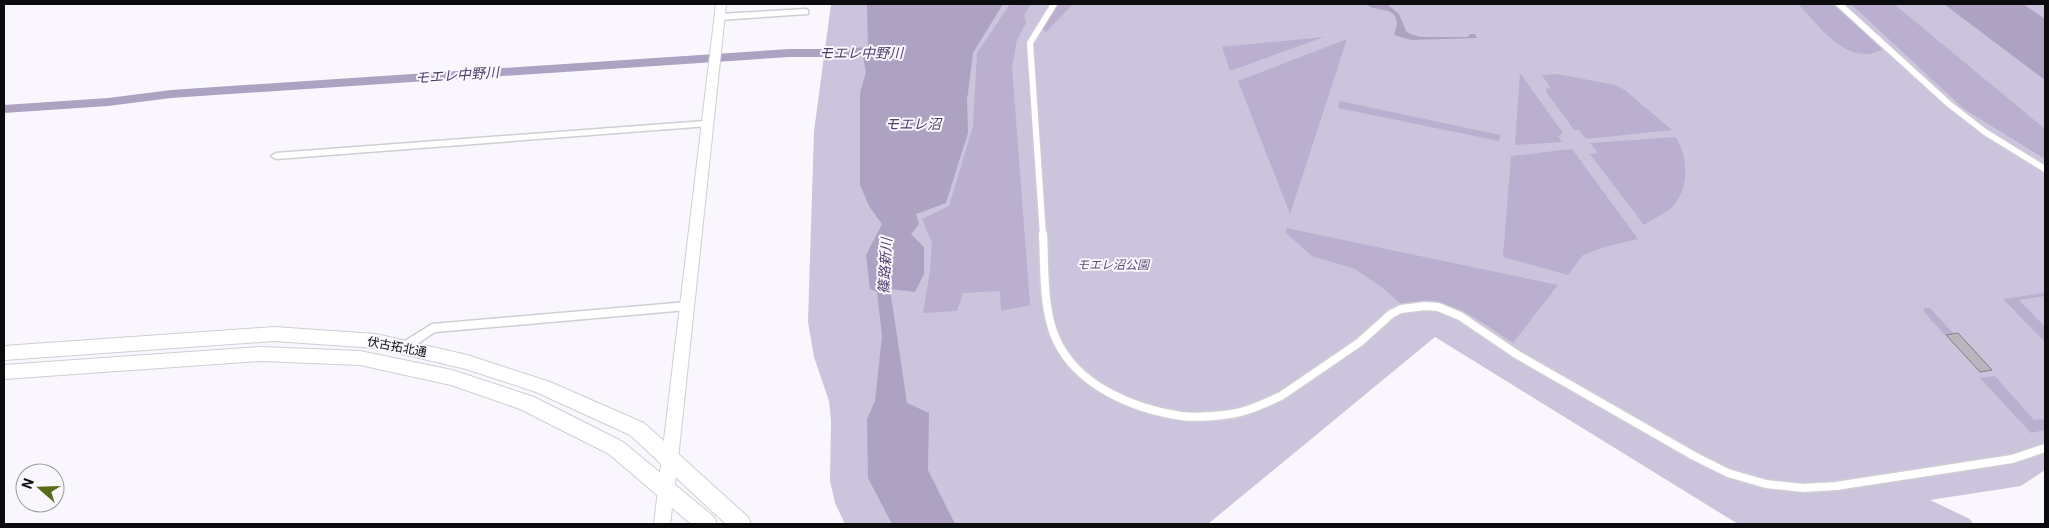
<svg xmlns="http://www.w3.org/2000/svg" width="2049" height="528" viewBox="0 0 2049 528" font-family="Georgia,'Noto Sans JP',serif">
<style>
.green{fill:#ccc4dc}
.forest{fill:#baafce}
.water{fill:#ada2c1}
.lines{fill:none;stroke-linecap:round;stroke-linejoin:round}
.river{fill:#ada2c1;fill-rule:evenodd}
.building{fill:#b8b6bc;stroke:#838287}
.pedestrian-far1-casing{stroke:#d0ced4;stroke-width:8}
.pedestrian-casing{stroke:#d0ced4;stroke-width:11}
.minor-casing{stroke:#d0ced4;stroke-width:3}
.tertiary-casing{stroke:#d0ced4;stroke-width:2}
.primary-casing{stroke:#d0ced4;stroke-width:2}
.pedestrian-far1{stroke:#fff;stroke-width:6}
.pedestrian{stroke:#fff;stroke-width:8}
.minor{fill:#fff;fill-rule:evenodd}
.tertiary{fill:#fff;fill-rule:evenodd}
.primary{fill:#fff;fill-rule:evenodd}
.labels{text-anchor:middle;stroke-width:4;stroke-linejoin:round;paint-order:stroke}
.park-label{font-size:12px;font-style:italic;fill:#5f4d7b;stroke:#f9f7fd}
.street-label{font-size:12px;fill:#0c0c0e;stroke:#f9f7fd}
.water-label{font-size:14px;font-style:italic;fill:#513f6c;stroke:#f9f7fd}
</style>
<rect width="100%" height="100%" fill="#f9f7fd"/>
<polygon class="green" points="831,4 2045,4 2045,470 2021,486 1930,500 1970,519 1973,524 1738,524 1435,337 1208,524 845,524 835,503 830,481 831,421 829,401 814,357 808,322 814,131"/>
<g class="forest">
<polygon points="1010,4 1031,4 1024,15 1026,23 1017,40 1012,67 1030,305 1001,311 1000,291 963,293 957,311 923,313 930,271 932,243 922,219 949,206 973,126 977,53"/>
<polygon points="1059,4 1073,4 1046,32 1042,29"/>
<path d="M1798,4h35l50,46c-5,1 -10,4 -15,4 -29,2 -52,-32 -70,-50z"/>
<polygon points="1894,4 2045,129 2045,159 1964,109 1852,5"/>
<polygon points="1324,37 1230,71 1222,47"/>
<polygon points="1347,39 1290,214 1238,81"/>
<polygon points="1520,73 1563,133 1558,136 1562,142 1515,145"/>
<polygon points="1557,74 1615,85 1625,90 1672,130 1586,139 1579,130 1574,130 1545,90 1550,87 1542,75"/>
<polygon points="1340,101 1500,135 1499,141 1338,108"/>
<path d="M1676,137c12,21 14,49 -2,68 -7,8 -22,14 -30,20l-54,-71 8,-1 -8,-10z"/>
<polygon points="1572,149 1638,239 1604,247 1583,255 1568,275 1503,257 1511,156"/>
<path d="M1286,228l272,57 -45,58c-38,-25 -64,-48 -111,-38l-19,-17 -28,-19 -43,-13 -26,-23z"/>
<polygon points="2045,293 2045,296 2019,300 2045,327 2045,342 2003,299"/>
<polygon points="1925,308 1930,308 1954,334 1945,335 1923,311"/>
<polygon points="1995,376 2034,420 2045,419 2045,430 2031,433 1980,378"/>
</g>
<g class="water">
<polygon points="867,4 1003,4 973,53 967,100 968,133 946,203 916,214 919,224 911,234 924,247 924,274 915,292 890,289 907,403 929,413 928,470 955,524 892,524 868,478 867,419 875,401 882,336 877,292 870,289 866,255 882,224 869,206 860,185 860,93 866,72 863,57 852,57 855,48 868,47"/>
<path d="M1366,4h21l12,10 7,17 4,3 10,3h48l2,-3h5l2,4 -66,2 -17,-5c0,-4 3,-7 3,-11 -1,-20 -23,-11 -31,-20z"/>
<polygon points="1944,4 2023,4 2045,19 2045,80"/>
</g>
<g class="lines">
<polygon class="river" points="790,49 874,49 881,53 874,57 790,57 171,98 108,106 4,113 4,105 108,98 171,90"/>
</g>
<polygon class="building" points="1958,333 1992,370 1980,372 1946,335"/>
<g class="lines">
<g class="pedestrian-far1-casing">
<g id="pedestrian-far1">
<polyline points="1839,4 1949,104 1985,132 2045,169"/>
<polyline points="1043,235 1030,43 1054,4"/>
</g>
</g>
<g class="pedestrian-casing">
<path id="pedestrian" d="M1043,234c2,34 -1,73 13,105 21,47 78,70 125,77 15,2 35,0 50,-2 16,-2 35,-11 50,-18l79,-54 31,-28 10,-5 24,-3 13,1 22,9 56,38 178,102 34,17 38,11 37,4 33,-2 176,-27 33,-11"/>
</g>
<g class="minor-casing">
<g id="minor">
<polygon points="805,9 808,10 808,14 719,20 715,17 719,14"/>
<polygon points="705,121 710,124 709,126 276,159 271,156 276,153"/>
<polygon points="687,302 691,303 693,306 691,309 687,310 435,332 408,350 400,350 398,347 400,344 432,324"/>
</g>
</g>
<g class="tertiary-casing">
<polygon id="tertiary" points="716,4 726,4 678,459 670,524 654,524"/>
</g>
<g class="primary-casing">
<g id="primary">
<polygon points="274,327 376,334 467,355 550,382 644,423 748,517 751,524 726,524 630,435 536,392 466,369 376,348 274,341 4,360 4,346"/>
<polygon points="261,347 360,351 452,370 534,397 623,442 714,517 717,524 691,524 609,454 520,409 451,385 360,365 261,361 4,379 4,365"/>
</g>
</g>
<use href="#pedestrian-far1" class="pedestrian-far1"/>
<use href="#pedestrian" class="pedestrian"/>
<use href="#minor" class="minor"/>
<use href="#tertiary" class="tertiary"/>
<use href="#primary" class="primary"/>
</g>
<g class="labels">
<g class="park-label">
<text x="1113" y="269">モエレ沼公園</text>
</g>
<g class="street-label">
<text transform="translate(397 347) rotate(11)" y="4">伏古拓北通</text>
</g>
<g class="water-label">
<text x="861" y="58">モエレ中野川</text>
<text transform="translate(457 75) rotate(-4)" y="5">モエレ中野川</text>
<text x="913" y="129">モエレ沼</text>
<text transform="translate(885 266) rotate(-87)" y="5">篠路新川</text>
</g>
</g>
<rect width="2049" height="528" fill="none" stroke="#0c0c0e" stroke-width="10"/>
<g transform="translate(40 488) rotate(290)"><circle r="24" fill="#f9f7fd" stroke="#9a999d"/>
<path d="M0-4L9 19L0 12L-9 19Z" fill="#596c18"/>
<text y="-8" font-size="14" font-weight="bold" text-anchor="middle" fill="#0c0c0e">N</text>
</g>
</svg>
